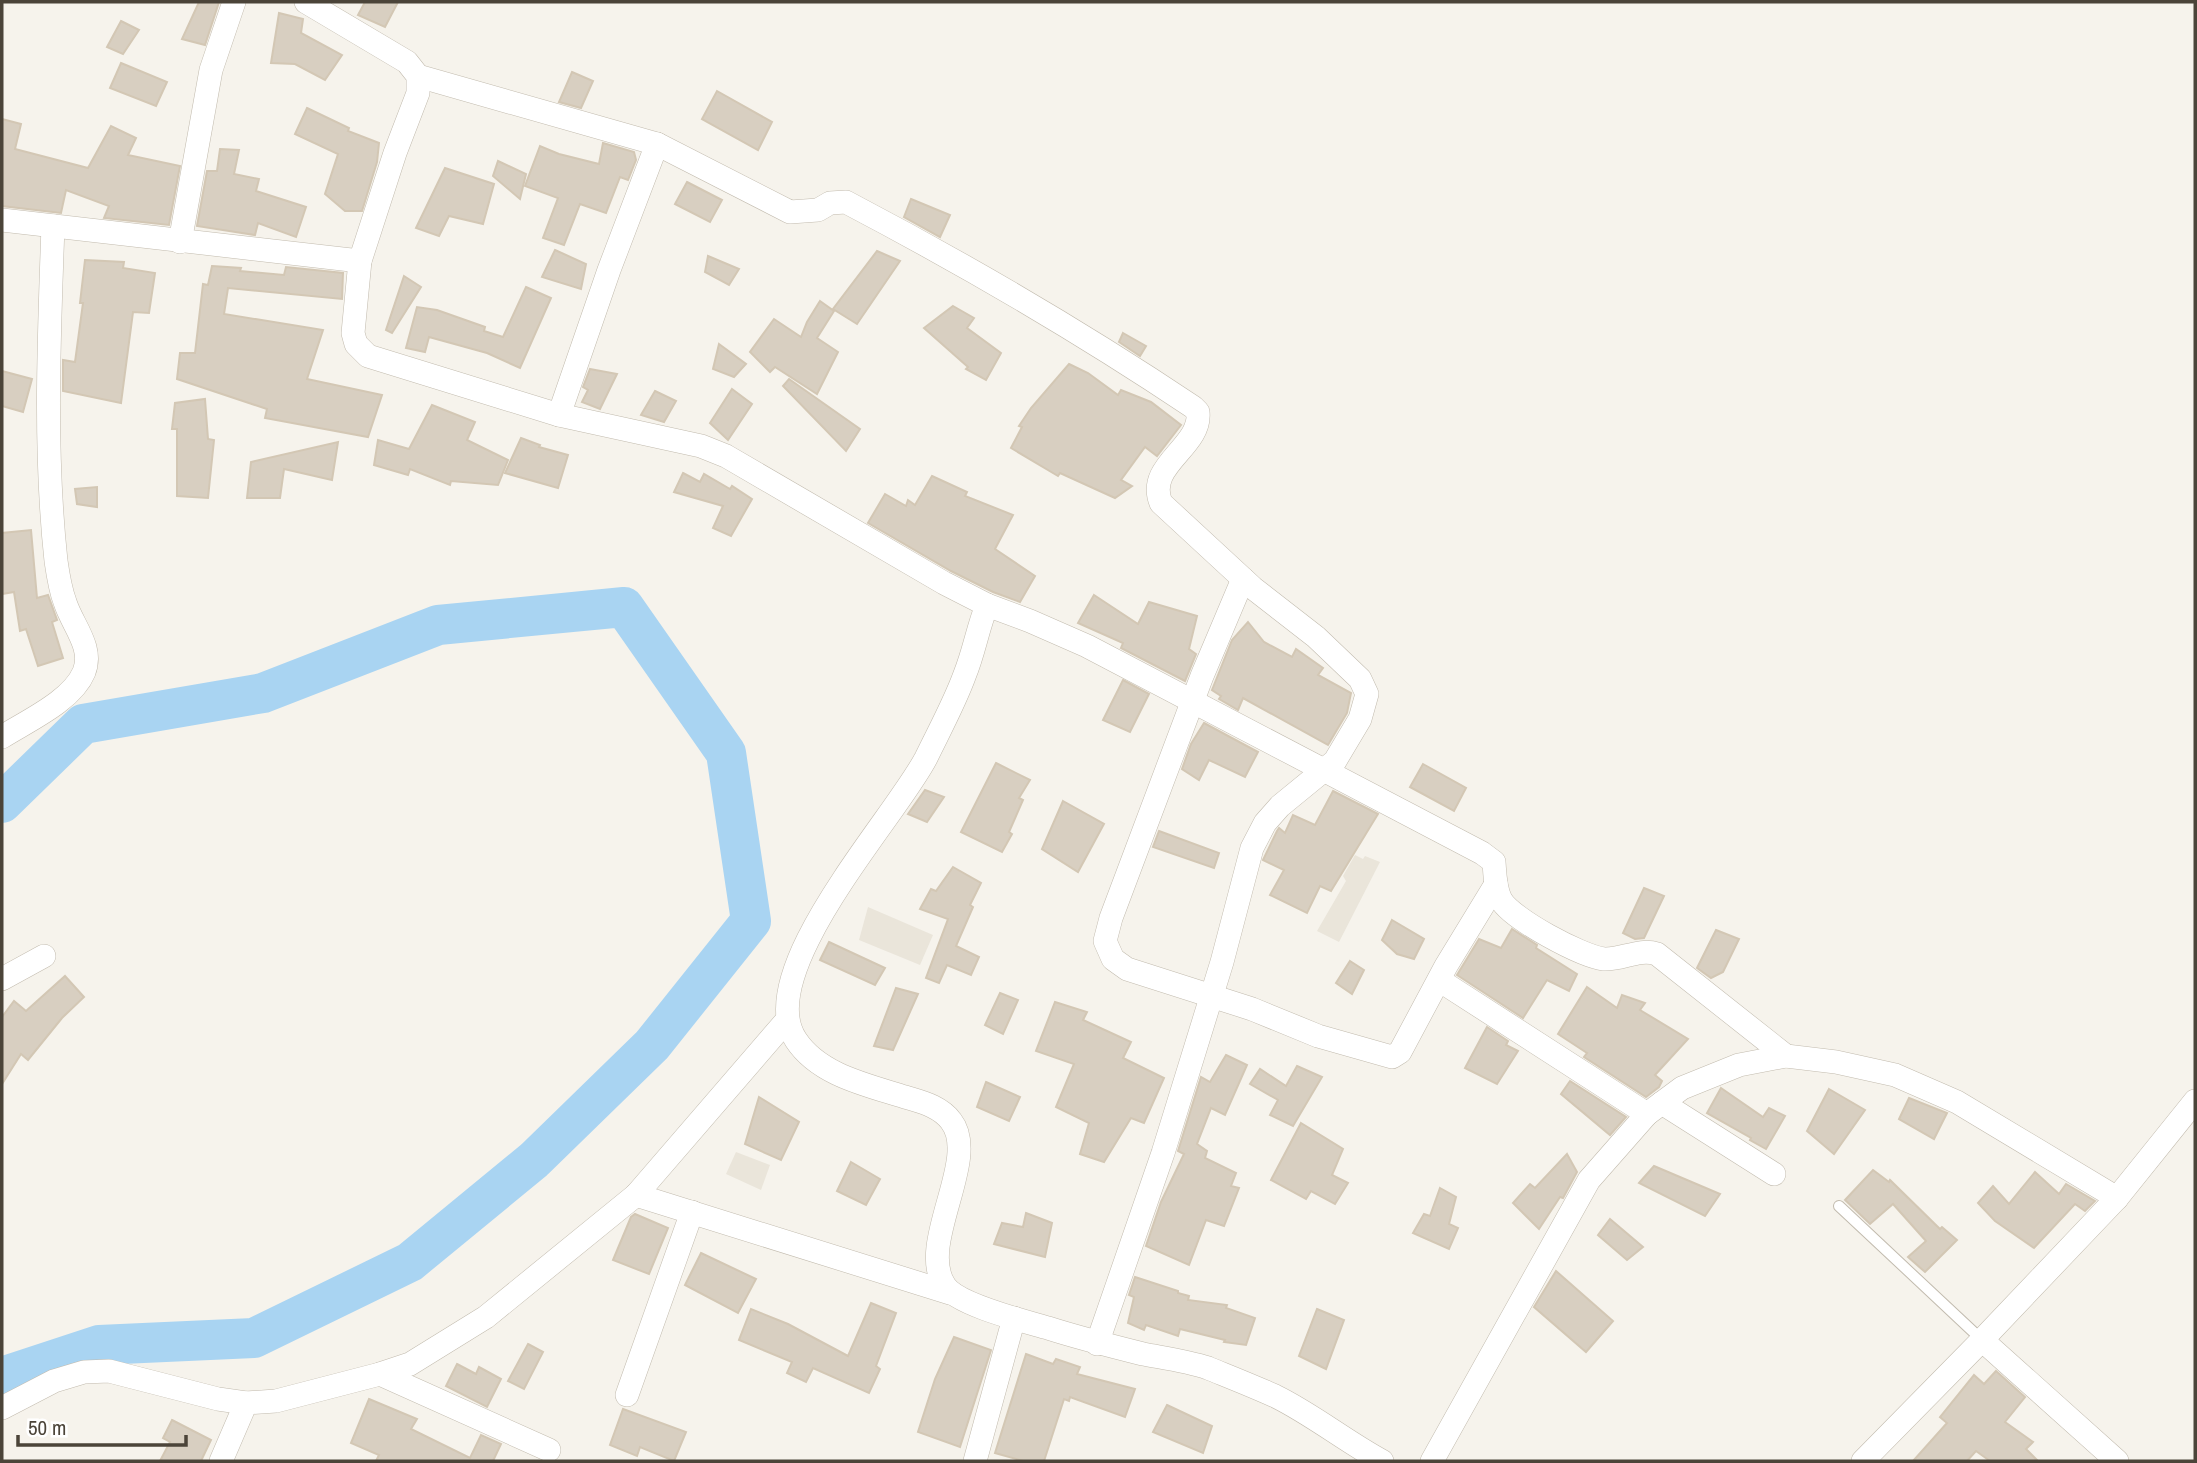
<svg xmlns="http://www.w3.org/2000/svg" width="2197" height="1463" viewBox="0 0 2197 1463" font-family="'Archivo Narrow',sans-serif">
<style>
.residential{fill:#eae5da}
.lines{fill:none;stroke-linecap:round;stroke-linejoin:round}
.river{stroke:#a9d4f2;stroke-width:40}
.building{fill:#d8cfc1;stroke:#d3c7b4;stroke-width:2}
.lane-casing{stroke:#c2bbae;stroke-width:12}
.street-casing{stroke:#c2bbae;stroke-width:24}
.lane{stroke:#fff;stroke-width:10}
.street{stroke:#fff;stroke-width:23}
</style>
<rect width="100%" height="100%" fill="#f6f3ec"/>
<g class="residential">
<polygon points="1355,855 1363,859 1365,856 1380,862 1339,942 1317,931 1346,881 1343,876"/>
<polygon points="868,907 933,935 920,965 859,940"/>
<polygon points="736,1152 770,1165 761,1190 726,1174"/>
</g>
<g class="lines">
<polyline class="river" points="2,803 83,724 263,693 438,625 624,607 726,753 751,921 652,1045 534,1160 410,1262 254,1338 99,1345 2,1377"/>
</g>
<g class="building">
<polygon points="199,2 219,2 205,45 182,39"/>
<polygon points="365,2 398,2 385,27 358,15"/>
<polygon points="279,13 303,19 301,33 342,55 325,80 295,64 271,63"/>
<polygon points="121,21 139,30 123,54 107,47"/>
<polygon points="121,63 167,82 156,106 110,88"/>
<polygon points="572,72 593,81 581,108 559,102"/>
<polygon points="717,91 772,122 758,150 702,119"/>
<polygon points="307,108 349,128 348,131 379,143 377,162 362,211 345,211 325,194 338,154 295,134"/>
<polygon points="2,119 21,124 15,149 88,168 111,126 136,138 128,155 180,166 169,225 104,218 109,206 66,190 61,213 2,206"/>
<polygon points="603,143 634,152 636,160 628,180 620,177 606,213 580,204 564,245 543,238 558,198 525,186 540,146 559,154 599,164"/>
<polygon points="220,149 239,150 234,174 259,179 256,191 306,207 296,237 258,223 255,235 197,226 207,171 217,171"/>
<polygon points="498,161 526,174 520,199 493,176"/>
<polygon points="445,168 494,184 483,224 449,216 439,236 416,228"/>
<polygon points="687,182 722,200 710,222 675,204"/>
<polygon points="911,199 950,215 940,237 904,217"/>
<polygon points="555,250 586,264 581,289 542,277"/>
<polygon points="877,251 900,261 857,324 833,309"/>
<polygon points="708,256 739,269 729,285 705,272"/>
<polygon points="85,260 124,262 123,268 155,273 149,313 133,312 121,403 63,391 63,360 75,362 83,303 80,303"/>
<polygon points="212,266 241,268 240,271 284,275 286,267 343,273 342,299 228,288 224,314 323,330 307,379 382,395 368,437 265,418 267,409 177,379 180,353 195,353 203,284 208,285"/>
<polygon points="404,276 421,287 392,333 386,330"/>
<polygon points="526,287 551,298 520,368 487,353 429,337 425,352 406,348 417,307 437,310 485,327 484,331 503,337"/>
<polygon points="820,301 834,311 817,338 838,352 817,394 775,367 770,372 750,352 774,319 801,337 807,322"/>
<polygon points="953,306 974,318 967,328 1001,353 986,380 966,369 968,367 924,328"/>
<polygon points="1123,333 1146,346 1140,356 1119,342"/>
<polygon points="719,344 746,364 734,377 713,369"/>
<polygon points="1069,364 1088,373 1118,395 1121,390 1151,402 1181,425 1157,456 1145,447 1121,480 1132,486 1115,498 1060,473 1058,476 1011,448 1022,427 1019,426 1031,408"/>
<polygon points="590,369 617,374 600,409 582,402 588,390 583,387"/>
<polygon points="2,371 32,379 23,412 2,406"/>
<polygon points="789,379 860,429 846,451 783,386"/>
<polygon points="732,389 752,404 728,440 710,423"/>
<polygon points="655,391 676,401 664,422 641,415"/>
<polygon points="205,399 208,439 214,440 208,498 177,496 177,429 172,429 175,403"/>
<polygon points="432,405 475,422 467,440 508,460 498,485 451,481 450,485 410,469 408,475 374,465 378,440 409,449"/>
<polygon points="521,438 540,445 539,447 568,455 558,488 505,473"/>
<polygon points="338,442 332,480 284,469 280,498 247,498 251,462"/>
<polygon points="683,473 700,482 704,474 730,489 732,486 752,499 731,536 713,528 723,506 674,492"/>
<polygon points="932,476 967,492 965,496 1013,515 995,549 1035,576 1020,602 993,592 951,571 868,523 885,494 906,506 908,500 915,505"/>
<polygon points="97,487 97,507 77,504 75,489"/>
<polygon points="31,530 37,598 48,595 57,620 52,622 63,658 38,666 26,629 20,631 14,592 2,594 2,533"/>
<polygon points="1094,595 1138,624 1149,602 1197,616 1189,649 1196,654 1185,681 1121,648 1123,643 1078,623"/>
<polygon points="1248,622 1264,642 1292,657 1296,649 1323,668 1318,675 1351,693 1347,713 1328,745 1243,698 1238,710 1219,699 1221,696 1212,690 1232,640"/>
<polygon points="1123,680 1149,694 1130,732 1103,720"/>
<polygon points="1204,723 1258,752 1245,777 1209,760 1199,780 1182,769 1191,744"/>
<polygon points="996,763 1030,780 1019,798 1023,800 1009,832 1012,834 1002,852 961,832"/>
<polygon points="1423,764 1466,788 1454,811 1410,787"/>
<polygon points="925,790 944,797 927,822 908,814"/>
<polygon points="1333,791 1378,814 1331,891 1320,886 1307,913 1270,895 1284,870 1263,860 1277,831 1279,828 1285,833 1293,815 1315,825"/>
<polygon points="1063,801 1104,824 1078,872 1042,849"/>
<polygon points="1159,831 1219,853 1214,868 1153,847"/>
<polygon points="953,867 981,883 970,905 973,907 956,946 979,957 971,975 947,965 939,983 926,978 948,919 920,909 931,889 936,891"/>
<polygon points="1644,888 1664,896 1644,938 1635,939 1623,933"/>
<polygon points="1392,920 1424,939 1414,959 1397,954 1382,940"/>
<polygon points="1512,929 1537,945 1536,948 1577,974 1569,991 1547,980 1523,1018 1457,975 1479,939 1501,948"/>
<polygon points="1716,930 1739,939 1723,972 1711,978 1697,968"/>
<polygon points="829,942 885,968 875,985 820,960"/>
<polygon points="1350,961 1364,970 1352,994 1336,983"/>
<polygon points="65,976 84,997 62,1018 28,1060 21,1054 2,1084 2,1017 14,1001 26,1011"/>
<polygon points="1587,987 1617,1008 1622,995 1645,1003 1640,1010 1688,1039 1655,1075 1662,1081 1659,1087 1646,1097 1584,1057 1587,1053 1558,1034"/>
<polygon points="896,988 918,994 893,1050 874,1046"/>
<polygon points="1000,993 1018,1000 1003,1034 985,1025"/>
<polygon points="1055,1002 1087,1012 1083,1020 1131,1042 1123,1058 1164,1078 1144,1123 1131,1118 1104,1162 1080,1154 1089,1123 1056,1107 1074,1064 1036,1051"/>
<polygon points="1487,1027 1508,1041 1506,1045 1518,1051 1497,1084 1465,1068"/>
<polygon points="1226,1055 1247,1065 1225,1115 1211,1108 1197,1144 1207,1151 1205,1158 1236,1173 1231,1186 1239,1188 1224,1226 1206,1220 1189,1265 1146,1246 1161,1202 1184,1154 1178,1151 1201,1077 1210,1082"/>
<polygon points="1297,1066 1322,1077 1293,1126 1270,1115 1278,1100 1250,1084 1260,1069 1286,1086"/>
<polygon points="1570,1081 1626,1117 1610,1135 1561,1094"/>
<polygon points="986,1082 1020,1097 1009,1121 977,1107"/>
<polygon points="1721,1088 1763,1117 1769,1108 1785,1116 1766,1149 1750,1140 1751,1138 1707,1113"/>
<polygon points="1829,1089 1865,1110 1834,1154 1807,1131"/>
<polygon points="759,1097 799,1122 781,1160 745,1144"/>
<polygon points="1909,1098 1947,1113 1934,1139 1899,1119"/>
<polygon points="1301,1123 1343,1149 1332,1175 1348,1183 1335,1204 1311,1191 1306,1199 1271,1180"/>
<polygon points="1567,1154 1577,1172 1563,1198 1560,1197 1539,1229 1513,1203 1530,1184 1535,1188"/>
<polygon points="851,1162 880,1179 866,1205 837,1191"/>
<polygon points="1654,1166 1720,1194 1705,1216 1639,1183"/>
<polygon points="1873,1170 1889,1182 1890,1180 1940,1229 1942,1227 1957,1240 1925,1272 1908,1257 1926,1241 1893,1204 1870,1224 1845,1200"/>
<polygon points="2035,1172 2059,1194 2066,1184 2095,1201 2085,1211 2075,1204 2034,1248 1995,1221 1978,1203 1993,1186 2009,1204"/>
<polygon points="1440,1188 1456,1197 1449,1224 1458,1228 1449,1249 1413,1233 1424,1214 1430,1216"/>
<polygon points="1026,1213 1052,1223 1045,1257 994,1244 1002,1223 1023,1227"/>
<polygon points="635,1214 668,1228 649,1274 613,1260 631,1217"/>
<polygon points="1610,1219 1643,1247 1627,1260 1598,1235"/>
<polygon points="701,1253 756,1279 738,1313 685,1285"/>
<polygon points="1556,1271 1613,1321 1586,1352 1534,1307"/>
<polygon points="1135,1277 1178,1291 1178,1293 1189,1296 1188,1300 1227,1305 1226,1308 1255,1318 1246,1345 1224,1342 1225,1340 1180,1329 1178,1336 1146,1325 1144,1330 1128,1323 1134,1297 1129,1295"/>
<polygon points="871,1303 896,1313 876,1366 880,1369 869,1393 813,1368 806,1382 787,1373 792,1362 739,1340 751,1309 788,1324 848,1356"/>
<polygon points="1317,1309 1344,1320 1326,1369 1299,1356"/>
<polygon points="954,1337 991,1350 960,1447 918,1432 935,1379"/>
<polygon points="528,1344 543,1352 524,1389 508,1381"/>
<polygon points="1026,1354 1053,1364 1056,1359 1080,1367 1077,1374 1135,1389 1125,1417 1070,1397 1069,1401 1064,1399 1044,1461 1023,1461 995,1453"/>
<polygon points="457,1364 476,1374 479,1367 501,1379 487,1407 446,1386"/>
<polygon points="1996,1371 2025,1397 2005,1422 2033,1442 2026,1449 2038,1461 1990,1461 1976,1451 1967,1461 1913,1461 1947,1423 1940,1417 1974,1375 1984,1384"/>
<polygon points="369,1399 417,1419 411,1429 470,1458 481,1435 501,1444 493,1461 376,1461 379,1455 351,1443"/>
<polygon points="1167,1405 1212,1426 1203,1453 1153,1432"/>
<polygon points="623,1409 686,1432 674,1461 640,1447 637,1456 610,1445"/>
<polygon points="172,1420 211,1440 201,1461 160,1461 170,1442 163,1438"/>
</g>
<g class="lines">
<g class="lane-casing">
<polyline id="lane" points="1839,1206 1982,1340"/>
</g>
<g class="street-casing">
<g id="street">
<path d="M306,2l101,60 11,14v17l-23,60 -35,108 -7,72 3,11 12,12 191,59 142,31 25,10 218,127 43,22c-9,22 -13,47 -22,69 -10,28 -26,57 -39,84 -31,60 -175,215 -130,282 23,35 71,45 109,57 16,5 35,9 46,24 30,38 -35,123 -6,165 13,19 79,35 103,42 31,10 63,18 95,26 21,4 44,7 65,14 22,9 45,18 67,28 37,18 70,45 107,65"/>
<polyline points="418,76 657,144 609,270 559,415"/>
<path d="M657,144l133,68 28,-2 12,-7 16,-1c120,63 235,130 347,205l5,5c4,35 -53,53 -37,91l92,85 63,49 44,42 7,15 -7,25 -25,42 -55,45 -15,17 -13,25 -30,114 -59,191 -66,191"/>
<polyline points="2,220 360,261"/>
<polyline points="180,242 211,70 234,2"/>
<polyline points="1243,579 1202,676 1111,918 1105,941 1113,959 1127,969 1252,1009 1318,1036 1392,1057 1400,1052 1446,966 1496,884"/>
<path d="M987,605l43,16 57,25 395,207 12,9c1,13 1,27 7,38 11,19 80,56 103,59 18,1 35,-11 53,-5l129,102"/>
<path d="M2,737c25,-16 70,-36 82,-65 10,-25 -12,-47 -19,-70 -5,-13 -7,-27 -9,-41 -12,-111 -7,-224 -3,-335"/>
<polyline points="2,979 44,956"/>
<polyline points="1439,980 1647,1114"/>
<polyline points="1662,1103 1774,1174"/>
<polyline points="636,1195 950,1293"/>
<polyline points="1982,1340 2117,1461"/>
<polyline points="380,1374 549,1450"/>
<polyline points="627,1395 692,1212"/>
<polyline points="2,1408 54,1381 84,1372 109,1371 218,1399 246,1403 276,1401 380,1374 410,1364 486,1317 636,1195 787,1020"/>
<polyline points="221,1461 246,1403"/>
<polyline points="975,1461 1014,1318"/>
<polyline points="1432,1461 1589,1180 1647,1114 1682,1088 1739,1065 1786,1056 1836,1062 1895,1075 1957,1102 2117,1198"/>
<polyline points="1863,1461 1982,1340 2117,1198 2195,1101"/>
</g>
</g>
<use href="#lane" class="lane"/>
<use href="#street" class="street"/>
</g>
<rect width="2197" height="1463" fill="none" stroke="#4b4439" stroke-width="7"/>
<path d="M18 1435v10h168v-10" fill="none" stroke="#4b4439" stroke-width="3.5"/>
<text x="28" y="1435" font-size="21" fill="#4b4439" stroke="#ffffff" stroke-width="5" paint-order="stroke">50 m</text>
</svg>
